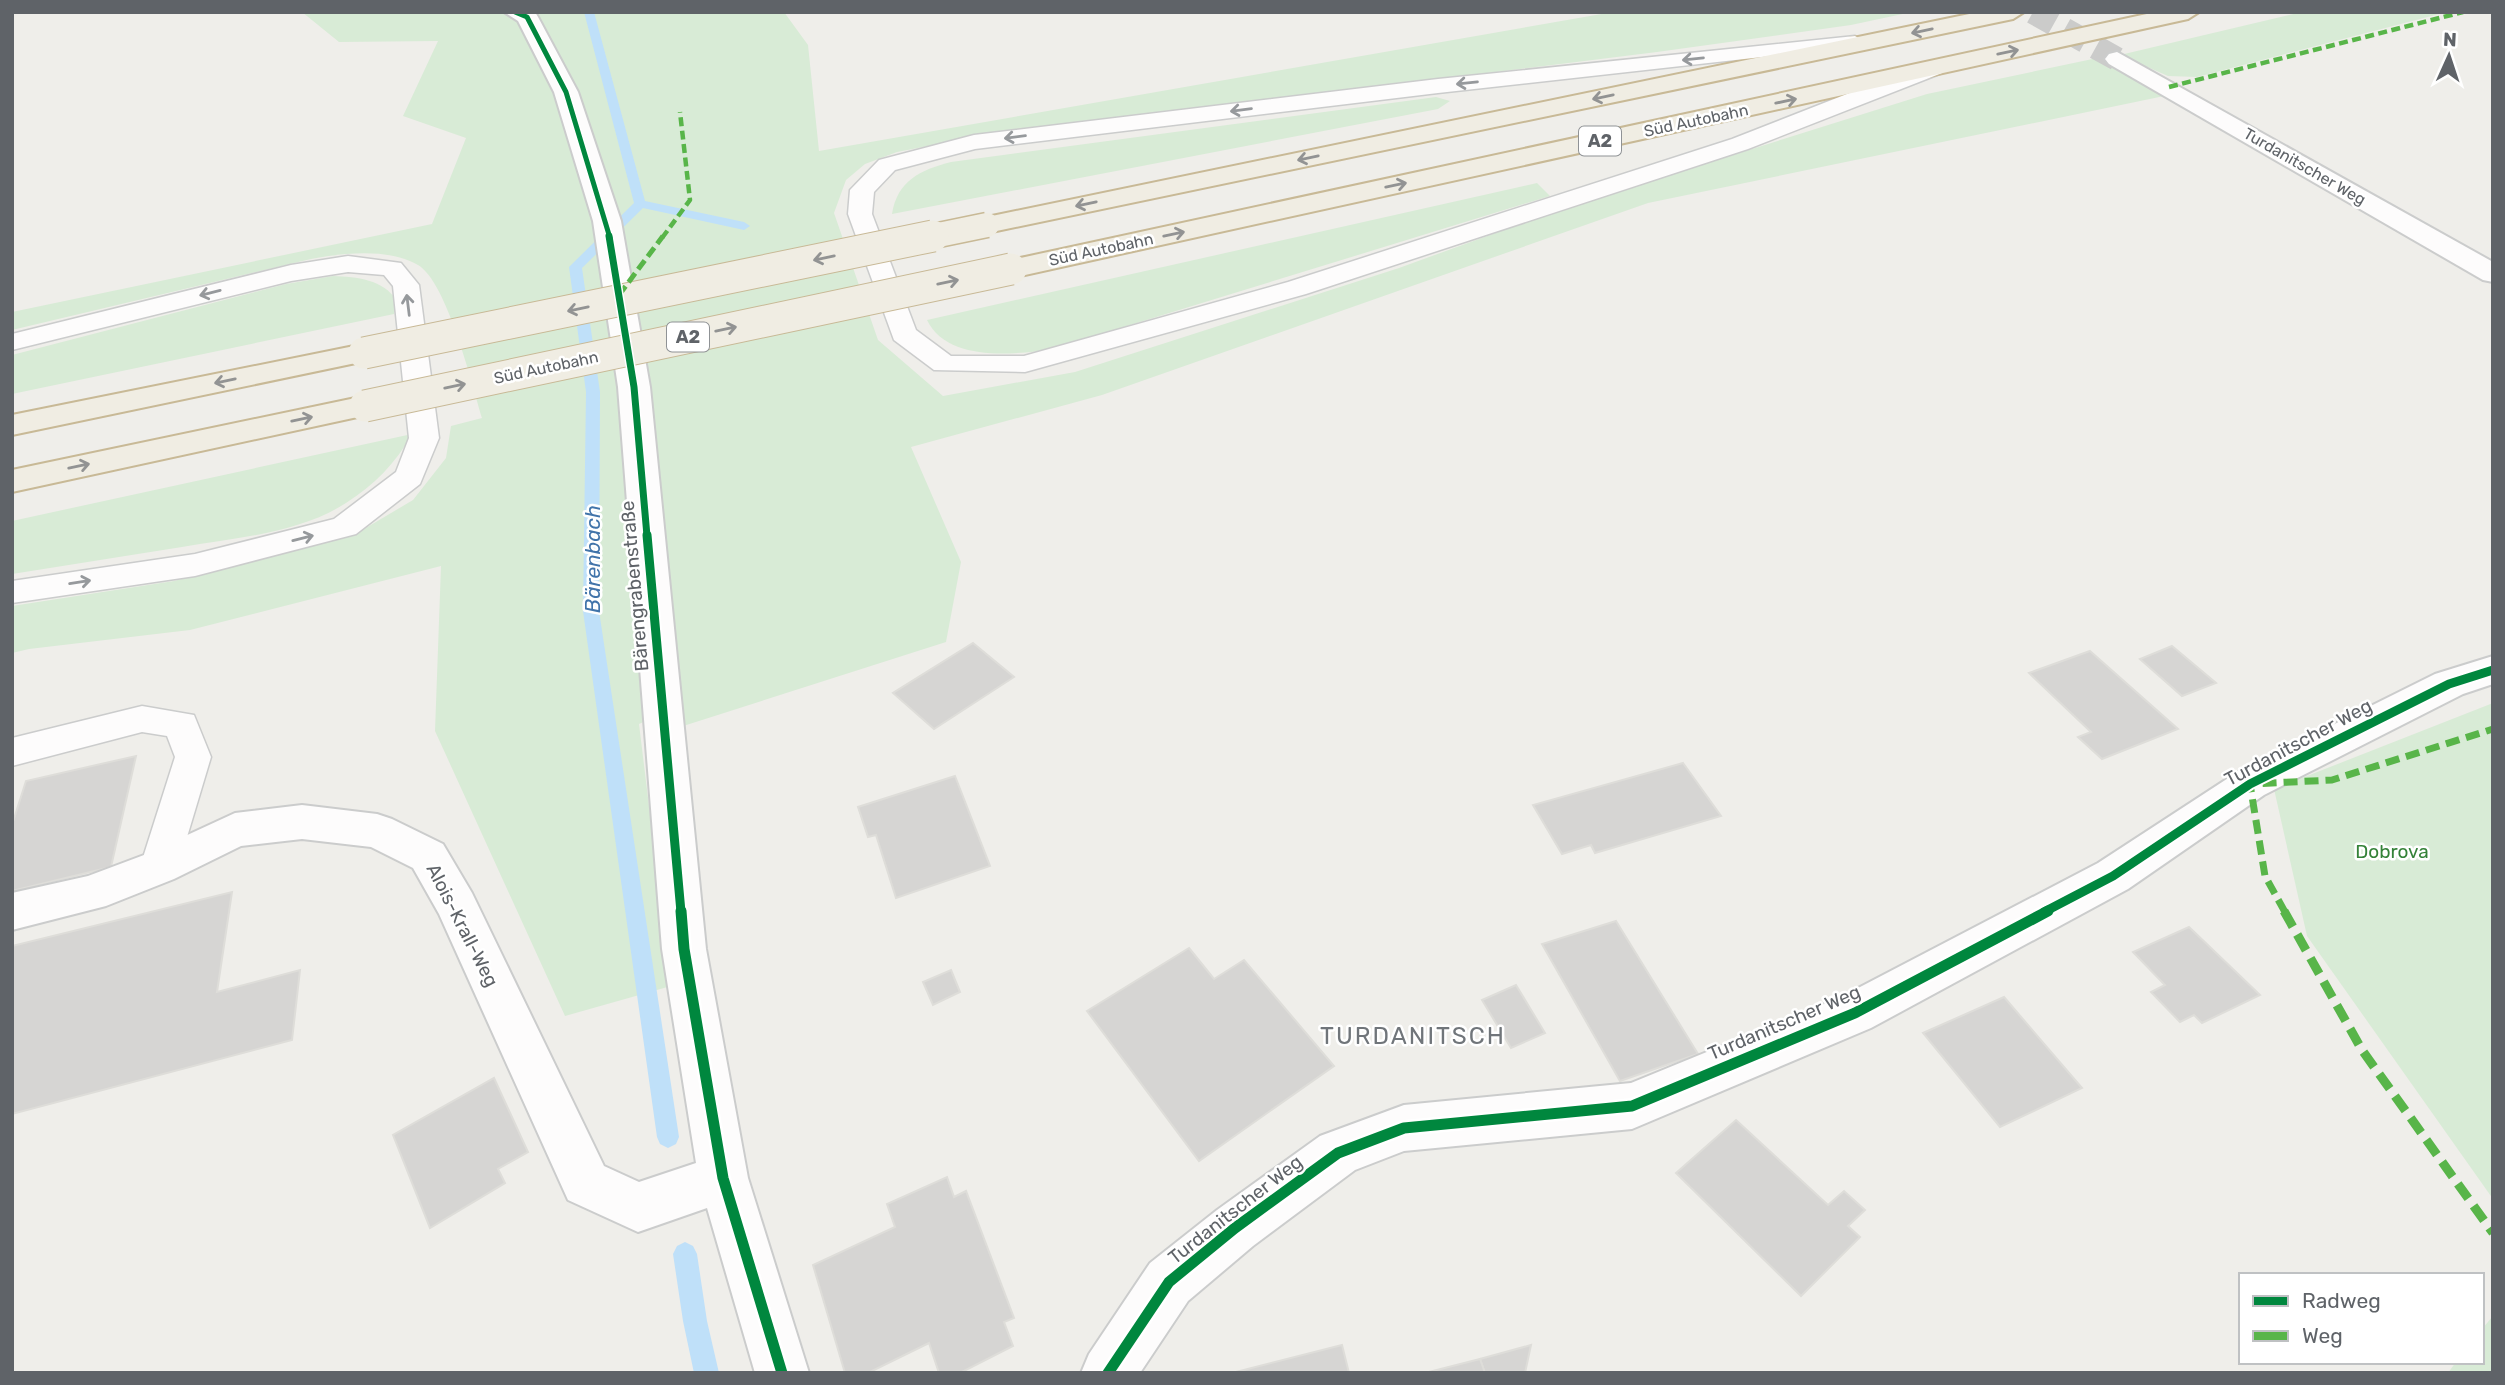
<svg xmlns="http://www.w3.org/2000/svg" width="2505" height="1385" viewBox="0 0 2505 1385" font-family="Rubik,sans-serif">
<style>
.green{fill:#d8ebd6}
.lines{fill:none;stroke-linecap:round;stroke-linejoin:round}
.stream{fill:#bfe0f9;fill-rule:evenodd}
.building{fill:#d6d5d3;stroke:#deddd9;stroke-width:2}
.street-tunnel{stroke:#cbcbca;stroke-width:24;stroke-dasharray:24 12;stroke-linecap:butt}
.lane-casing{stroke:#cbcccc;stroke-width:3}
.street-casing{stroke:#cbcccc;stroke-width:4}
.highway-casing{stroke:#c8b996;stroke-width:4}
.lane{fill:#fdfcfc;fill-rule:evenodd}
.street{fill:#fdfcfc;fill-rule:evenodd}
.highway{fill:#f0ede3;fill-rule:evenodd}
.highway-bridge-far1-casing{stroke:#c8b996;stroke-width:27;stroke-linecap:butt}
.highway-bridge-casing{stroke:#c8b996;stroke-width:33;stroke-linecap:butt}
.highway-bridge-far1{stroke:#f0ede3;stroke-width:24}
.highway-bridge{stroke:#f0ede3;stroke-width:31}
.quiet-far3{stroke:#58b549;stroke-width:4.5;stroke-dasharray:9 4.5;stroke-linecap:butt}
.quiet-far2{stroke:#58b549;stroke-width:5;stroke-dasharray:11 5;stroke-linecap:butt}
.quiet-far1{stroke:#58b549;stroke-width:7;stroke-dasharray:14 7;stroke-linecap:butt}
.quiet{stroke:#58b549;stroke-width:9;stroke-dasharray:18 9;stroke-linecap:butt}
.cycleway-far3-casing{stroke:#fff;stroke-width:8}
.cycleway-far2-casing{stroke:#fff;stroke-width:10}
.cycleway-far1-casing{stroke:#fff;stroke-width:13}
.cycleway-casing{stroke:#fff;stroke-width:16}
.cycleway-far3{stroke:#00873e;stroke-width:5}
.cycleway-far2{stroke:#00873e;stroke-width:7}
.cycleway-far1{stroke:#00873e;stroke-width:9}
.cycleway{stroke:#00873e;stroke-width:11}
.oneway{stroke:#929393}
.oneway2{stroke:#96999c}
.labels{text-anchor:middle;stroke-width:5;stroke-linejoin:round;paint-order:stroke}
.far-street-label{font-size:16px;fill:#5f6368;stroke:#fff}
.shield{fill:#fff;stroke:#8f9295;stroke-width:2}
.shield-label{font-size:18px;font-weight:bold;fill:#5f6368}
.street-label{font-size:19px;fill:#5f6368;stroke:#fff}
.park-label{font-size:19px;fill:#348238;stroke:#fff}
.water-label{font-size:21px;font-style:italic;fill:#4174aa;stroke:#fff}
.near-neighbourhood-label{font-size:24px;letter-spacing:2px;fill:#70757a;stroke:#fff}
</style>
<rect width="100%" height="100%" fill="#efeeea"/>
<g class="green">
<path d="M302,12h482l24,33 11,106 794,-139h299l-61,13 -194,27 -666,82 -94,18 -32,12 -19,16 -12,33 44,127 65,56 132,-24 324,-104 168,-61 360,-113 175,-37 67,38 -521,108 -546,192 -191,52 50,115 -15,80 -269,86 -6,-18 -32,14 32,262 -106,30 -130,-285 6,-165 -251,64 -161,19 -17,4v-47l162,-25 185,-49 54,-32 33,-42 5,-32 31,-8c-10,-34 -35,-136 -64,-153 -29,-17 -76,-12 -107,-6l-299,71v-18l420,-88 34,-86 -63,-22 35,-75 -99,1z"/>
<polygon points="2302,12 2447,12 2197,77 2168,76 2120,55"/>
<path d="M1436,97l14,4 -12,8 -546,105c5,-33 28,-44 59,-52z"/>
<path d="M1537,183l13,13 -498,153c-38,6 -105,13 -125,-29z"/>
<path d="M333,276c24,1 50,3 64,25l-3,13 -382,80v-39l274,-71z"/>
<path d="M412,434c-16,29 -38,51 -66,69 -46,30 -111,35 -164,44 -57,9 -113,18 -170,27v-53z"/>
<polygon points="2493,703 2493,1199 2307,936 2274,789"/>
<polygon points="2493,1316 2493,1373 2448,1373 2456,1362 2482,1362 2482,1329"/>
</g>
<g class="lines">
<g class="stream">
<polygon points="584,12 594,12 645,201 744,222 750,226 744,230 643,208 582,268 600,392 599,611 679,1137 676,1144 668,1148 660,1144 657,1137 583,611 586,392 569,267 634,203"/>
<polygon points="685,1242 693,1246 697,1254 707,1321 719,1373 694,1373 683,1321 673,1254 677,1246"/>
</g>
</g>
<g class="building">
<polygon points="973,643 1014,677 934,729 893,693"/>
<polygon points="2172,646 2216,683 2182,696 2140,659"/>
<polygon points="2090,651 2178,729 2102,759 2078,737 2091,732 2029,673"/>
<polygon points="136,756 111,867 12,891 12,825 26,781"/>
<polygon points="1683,763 1721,816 1595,853 1591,845 1562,854 1533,805"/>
<polygon points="955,776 990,866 896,898 876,835 868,837 858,807"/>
<polygon points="232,892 217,992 300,970 292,1040 12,1114 12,946"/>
<polygon points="1616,921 1698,1054 1620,1081 1542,944"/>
<polygon points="2189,927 2260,995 2202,1023 2194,1015 2180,1022 2151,992 2165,985 2133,952"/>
<polygon points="1189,948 1214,979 1244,960 1334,1066 1199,1161 1087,1011"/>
<polygon points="951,970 960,992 933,1005 923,982"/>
<polygon points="1516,985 1545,1033 1511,1048 1482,1000"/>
<polygon points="2004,997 2082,1088 2000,1127 1923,1033"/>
<polygon points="494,1078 528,1152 498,1169 505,1183 430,1228 393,1135"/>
<polygon points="1736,1120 1828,1205 1844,1191 1865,1210 1848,1226 1860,1237 1801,1296 1676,1173"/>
<polygon points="947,1177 954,1197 966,1191 1014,1318 1004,1322 1013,1346 960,1373 939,1373 929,1343 868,1373 845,1373 813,1265 895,1227 887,1204"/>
<polygon points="1342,1345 1349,1373 1232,1373"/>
<polygon points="1531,1345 1525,1373 1485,1373 1480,1359"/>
<polygon points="1480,1359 1485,1373 1425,1373"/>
</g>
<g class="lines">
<polyline class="street-tunnel" points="2033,12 2117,59"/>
<g class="lane-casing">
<g id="lane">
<polygon points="1855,36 1865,42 1862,46 1438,93 975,149 895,170 874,192 872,214 916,330 951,356 1024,356 1288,282 1732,139 1926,63 1934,62 1945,68 1942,73 1748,149 1306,294 1025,372 934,370 894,340 848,214 850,190 879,160 974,135 1438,79"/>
<polygon points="348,256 401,263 419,285 439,438 420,484 356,534 195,576 12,603 12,581 195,554 334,519 396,472 409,438 393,286 384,275 348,272 291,281 12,350 12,334 291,265"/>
<polygon points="142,706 194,715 211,757 178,867 173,878 159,883 145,878 140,867 175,757 167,736 142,732 12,766 12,738"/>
</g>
</g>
<g class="street-casing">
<g id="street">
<polygon points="504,12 535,12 538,17 578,92 621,221 650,387 706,949 748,1178 809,1373 755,1373 707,1208 638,1232 568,1200 439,914 413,868 371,847 302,839 241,846 174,879 106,906 12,930 12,893 88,876 144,855 235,813 302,805 377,814 392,819 443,844 472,893 604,1166 639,1182 696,1163 662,949 618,387 593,221 554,92 518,21"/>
<polygon points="2117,52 2493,262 2493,282 2483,280 2109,64 2105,59 2109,54"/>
<polygon points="2493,656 2493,684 2463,694 2264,795 2128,889 1871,1028 1632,1129 1404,1151 1355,1170 1253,1246 1188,1301 1140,1373 1081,1373 1089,1354 1150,1263 1217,1210 1320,1136 1404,1105 1631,1083 1839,998 2098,863 2236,773 2435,674"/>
</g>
</g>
<g class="highway-casing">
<g id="highway">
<polygon points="1979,12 2024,12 2013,19 987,233 977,231 973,225 977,219 987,217"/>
<polygon points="2156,12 2199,12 2188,19 1011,278 1001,275 997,269 1001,263 1011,260"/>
<polygon points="364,344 375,347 379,353 375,359 12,435 12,415"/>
<polygon points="365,396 376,399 381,406 376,413 12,492 12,470"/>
</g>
</g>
<use href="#lane" class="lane"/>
<use href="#street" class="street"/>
<use href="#highway" class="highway"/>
<g class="highway-bridge-far1-casing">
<polyline id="highway-bridge-far1" points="924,238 987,225"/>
</g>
<g class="highway-bridge-casing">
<g id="highway-bridge">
<polyline points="364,353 933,236"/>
<polyline points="365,406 1011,269"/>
</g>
</g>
<use href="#highway-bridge-far1" class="highway-bridge-far1"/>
<use href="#highway-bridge" class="highway-bridge"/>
<g class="quiet-far3">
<polyline points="2169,87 2463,12"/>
<polyline points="662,238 690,200 680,112"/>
</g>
<polyline class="quiet-far2" points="619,295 663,236"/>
<polyline class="quiet-far1" points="2285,912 2265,876 2250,784 2332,780 2493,729"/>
<polyline class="quiet" points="2284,911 2362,1050 2493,1233"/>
<g class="cycleway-far3-casing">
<polyline id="cycleway-far3" points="515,12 527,17 566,92 610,238"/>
</g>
<g class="cycleway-far2-casing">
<polyline id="cycleway-far2" points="609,236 634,387 647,536"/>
</g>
<g class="cycleway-far1-casing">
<g id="cycleway-far1">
<polyline points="647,535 681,912"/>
<polyline points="2044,912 2113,876 2250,784 2449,684 2493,670"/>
</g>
</g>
<g class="cycleway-casing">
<g id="cycleway">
<polyline points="681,911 684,949 723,1178 782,1373"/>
<polyline points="1108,1373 1169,1282 1235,1228 1338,1153 1404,1128 1632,1106 1855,1013 2048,911"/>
</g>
</g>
<use href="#cycleway-far3" class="cycleway-far3"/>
<use href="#cycleway-far2" class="cycleway-far2"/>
<use href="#cycleway-far1" class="cycleway-far1"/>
<use href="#cycleway" class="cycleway"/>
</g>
<defs><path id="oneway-shaft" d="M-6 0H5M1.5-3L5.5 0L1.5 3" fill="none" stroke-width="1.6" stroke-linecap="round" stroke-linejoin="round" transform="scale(1.75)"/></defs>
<g class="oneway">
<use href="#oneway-shaft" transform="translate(1922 31) rotate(168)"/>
<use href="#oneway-shaft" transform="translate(2008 52) rotate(-12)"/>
<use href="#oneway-shaft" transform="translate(1603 97) rotate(168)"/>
<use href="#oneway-shaft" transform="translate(1786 101) rotate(-12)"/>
<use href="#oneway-shaft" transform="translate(1308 158) rotate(168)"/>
<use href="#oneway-shaft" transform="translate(1396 185) rotate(-12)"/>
<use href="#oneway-shaft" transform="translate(1086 204) rotate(168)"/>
<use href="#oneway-shaft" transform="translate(1174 234) rotate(-12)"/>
<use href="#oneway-shaft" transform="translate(824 258) rotate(168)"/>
<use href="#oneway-shaft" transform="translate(948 282) rotate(-12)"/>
<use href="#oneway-shaft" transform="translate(578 309) rotate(168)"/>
<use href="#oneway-shaft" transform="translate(726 329) rotate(-12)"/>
<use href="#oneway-shaft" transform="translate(225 381) rotate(168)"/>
<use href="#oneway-shaft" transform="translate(455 386) rotate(-12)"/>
<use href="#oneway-shaft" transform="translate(302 419) rotate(-12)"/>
<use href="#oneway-shaft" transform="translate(79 466) rotate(-12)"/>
</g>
<g class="oneway2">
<use href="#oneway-shaft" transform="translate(1693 59) rotate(174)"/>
<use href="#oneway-shaft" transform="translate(1467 83) rotate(174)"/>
<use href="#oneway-shaft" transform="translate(1241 110) rotate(173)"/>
<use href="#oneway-shaft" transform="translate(1015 137) rotate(173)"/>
<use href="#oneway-shaft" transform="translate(210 293) rotate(166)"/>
<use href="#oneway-shaft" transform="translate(408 305) rotate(-97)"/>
<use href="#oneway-shaft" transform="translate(303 538) rotate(-14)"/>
<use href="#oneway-shaft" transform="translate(80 582) rotate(-9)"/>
</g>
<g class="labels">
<g class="far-street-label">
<text transform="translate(1696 120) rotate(-12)" y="6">Süd Autobahn</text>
<text transform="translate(2305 166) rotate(30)" y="6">Turdanitscher Weg</text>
<text transform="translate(1101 249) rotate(-12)" y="6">Süd Autobahn</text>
<text transform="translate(546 367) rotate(-12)" y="6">Süd Autobahn</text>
</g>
<g class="shield">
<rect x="1579" y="126.5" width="42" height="29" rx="5"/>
<rect x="667" y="322.5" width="42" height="29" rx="5"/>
</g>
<g class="shield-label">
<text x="1600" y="147">A2</text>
<text x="688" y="343">A2</text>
</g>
<g class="street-label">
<text transform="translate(634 586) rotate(-95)" y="7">Bärengrabenstraße</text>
<text transform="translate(2298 742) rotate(-28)" y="7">Turdanitscher Weg</text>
<text transform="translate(463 925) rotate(63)" y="7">Alois-Krall-Weg</text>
<text transform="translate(1784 1022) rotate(-23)" y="7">Turdanitscher Weg</text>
<text transform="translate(1235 1209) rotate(-38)" y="7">Turdanitscher Weg</text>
</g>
<g class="park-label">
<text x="2392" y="858">Dobrova</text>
</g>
<g class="water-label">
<text transform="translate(593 559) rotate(-90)" y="7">Bärenbach</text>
</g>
<g class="near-neighbourhood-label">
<text x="1413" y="1044">TURDANITSCH</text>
</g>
</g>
<rect width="2505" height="1385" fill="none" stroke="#5f6368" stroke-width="28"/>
<rect x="2239" y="1273" width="245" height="91" fill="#ffffff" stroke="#bfc1c3" stroke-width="2"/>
<rect x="2253" y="1296" width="35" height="10" fill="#00873e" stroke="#bfc1c3" stroke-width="2"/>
<text x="2302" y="1308" font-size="21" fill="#5f6368">Radweg</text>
<rect x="2253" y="1331" width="35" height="10" fill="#58b549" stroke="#bfc1c3" stroke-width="2"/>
<text x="2302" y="1343" font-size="21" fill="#5f6368">Weg</text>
<g transform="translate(2449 56) rotate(3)" stroke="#ffffff" stroke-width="5" paint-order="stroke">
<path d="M0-5L12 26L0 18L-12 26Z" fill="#5f6368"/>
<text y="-10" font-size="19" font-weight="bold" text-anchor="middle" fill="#5f6368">N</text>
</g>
</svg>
